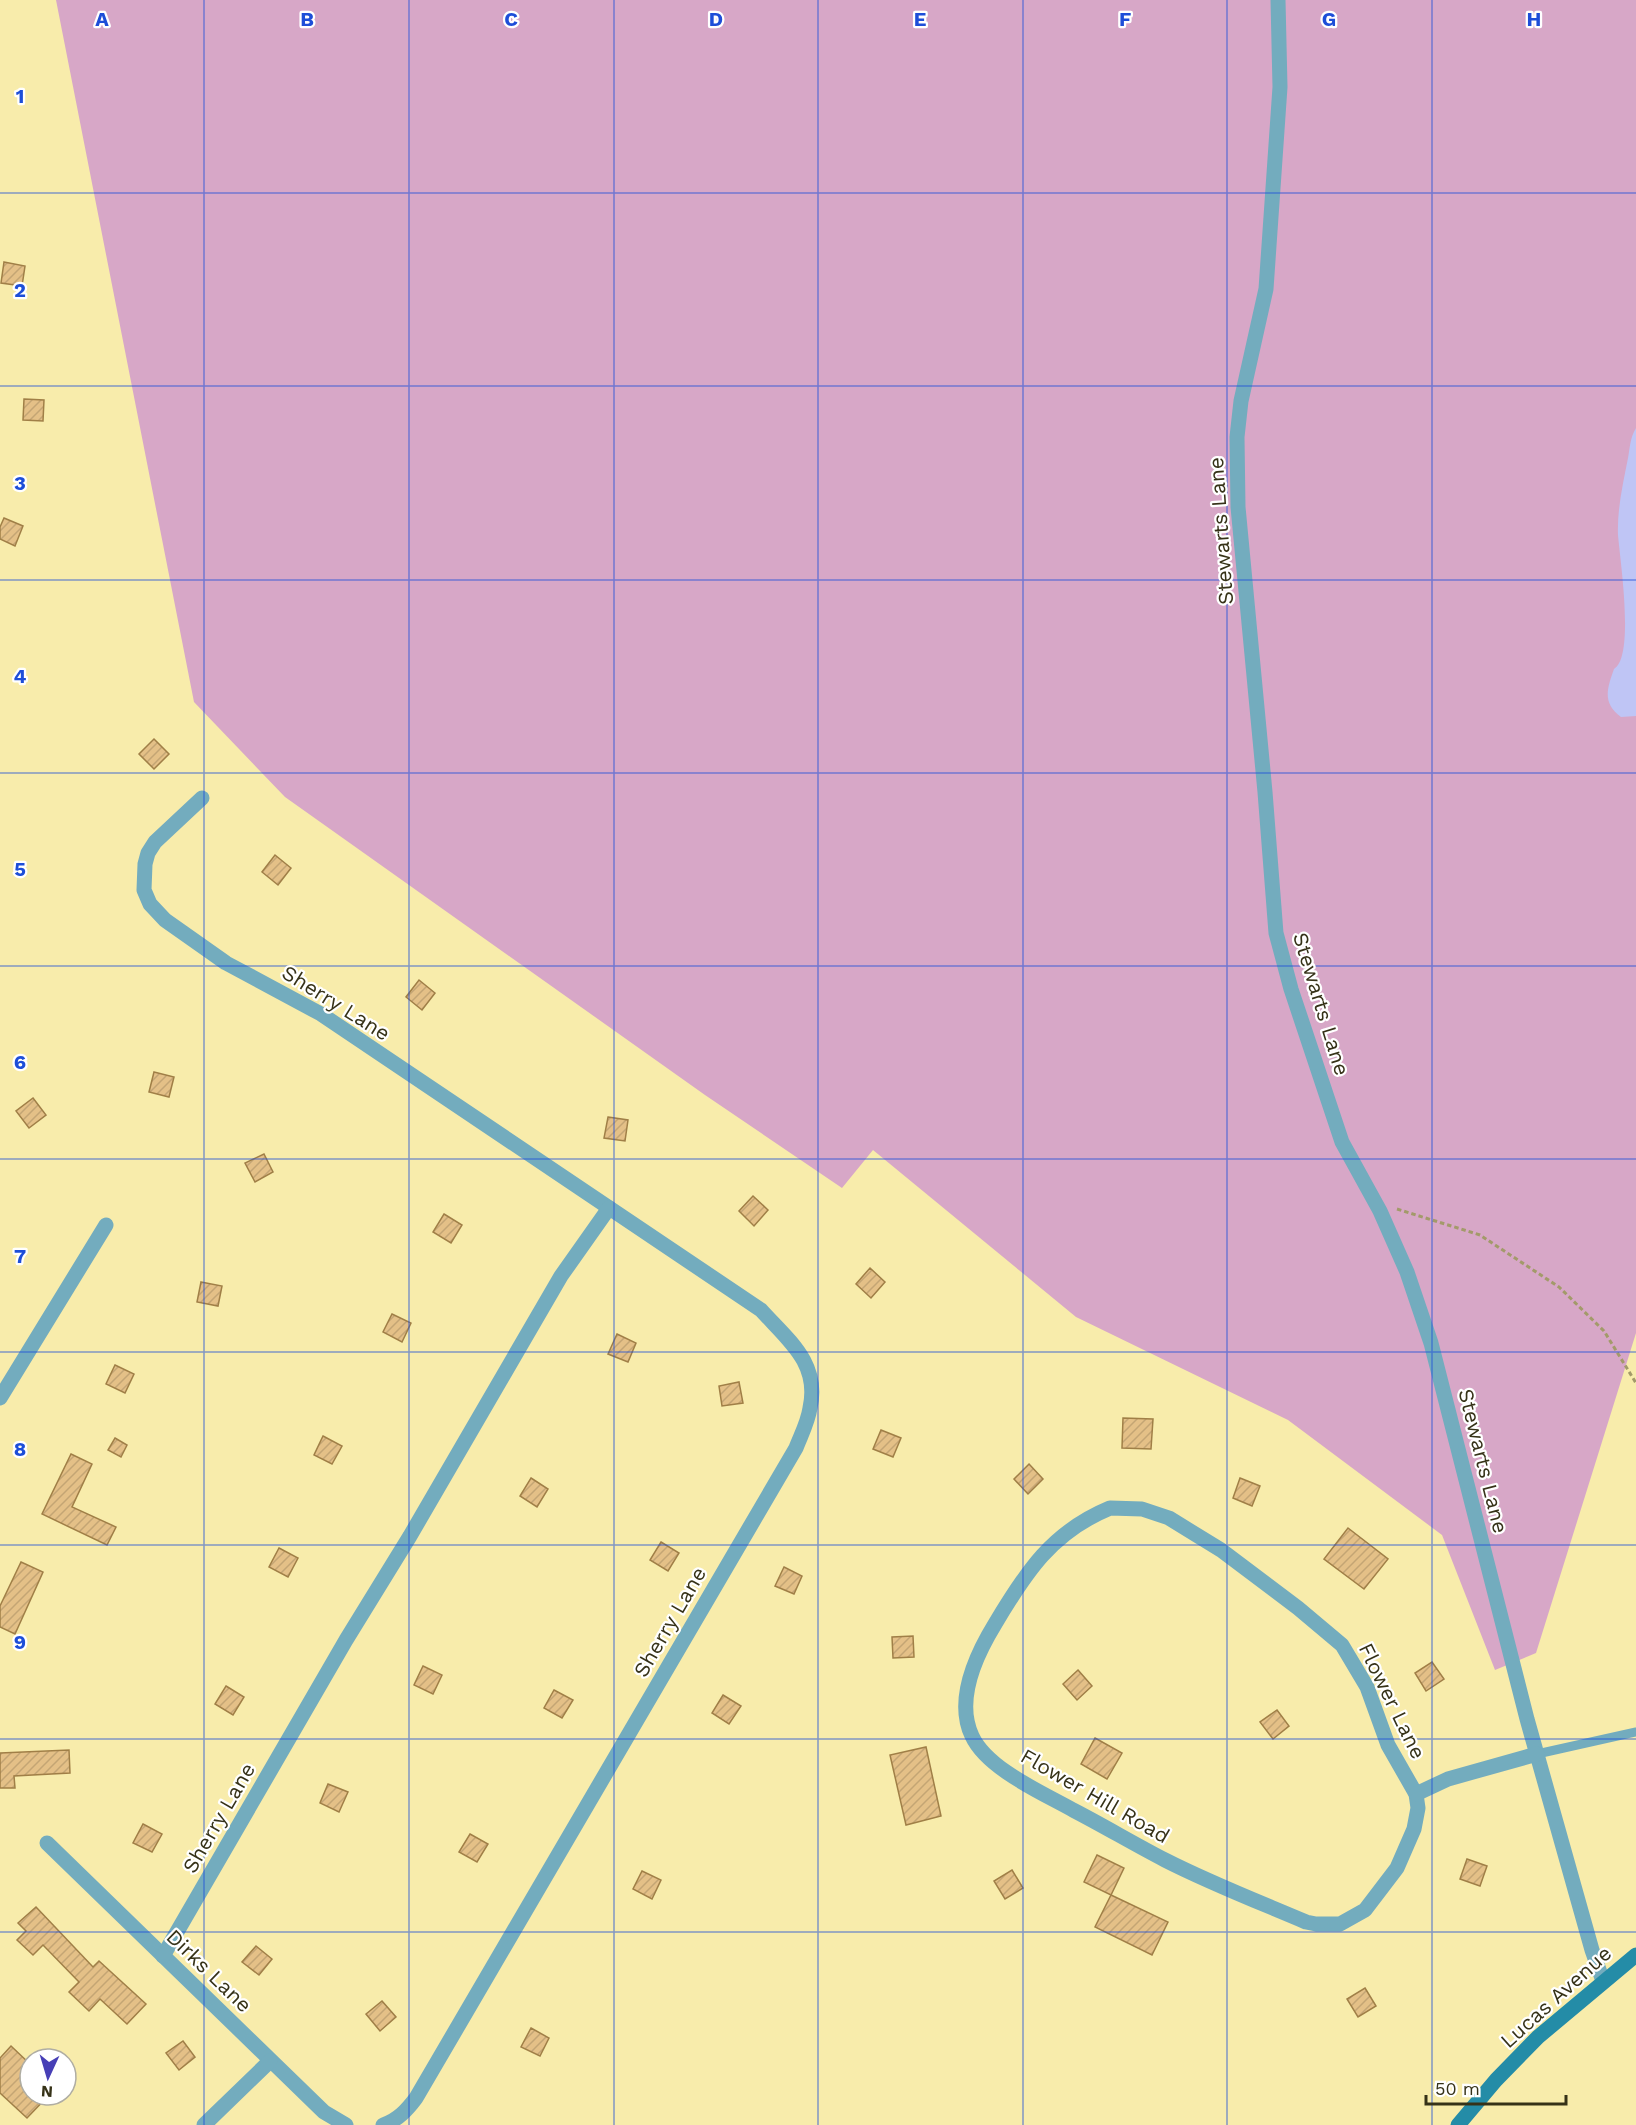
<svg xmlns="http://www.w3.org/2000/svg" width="1636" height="2125" viewBox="0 0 1636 2125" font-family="'Work Sans',sans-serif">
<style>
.grass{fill:#d7a7c7}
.water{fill:#bfc5f5}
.building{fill:url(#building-hatch);stroke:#a07f47;stroke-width:1.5}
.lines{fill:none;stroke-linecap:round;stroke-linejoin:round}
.path{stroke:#a39a6a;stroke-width:3;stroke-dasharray:4.5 3;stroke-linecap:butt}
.lane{stroke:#73acbe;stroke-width:9}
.street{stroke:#73acbe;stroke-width:15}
.secondary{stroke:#248ca7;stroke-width:15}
.grid{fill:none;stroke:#1d4ed8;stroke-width:1.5;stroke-opacity:0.55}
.labels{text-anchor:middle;stroke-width:4.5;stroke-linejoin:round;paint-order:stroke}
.street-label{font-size:21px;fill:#363218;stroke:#fff}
.grid-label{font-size:20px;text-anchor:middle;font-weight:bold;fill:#1d4ed8;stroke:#fff;stroke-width:4.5;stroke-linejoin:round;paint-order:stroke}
</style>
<defs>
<pattern id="building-hatch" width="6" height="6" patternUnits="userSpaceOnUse" patternTransform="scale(1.5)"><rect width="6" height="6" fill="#e4c087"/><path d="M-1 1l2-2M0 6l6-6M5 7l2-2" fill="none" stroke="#c4a574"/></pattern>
</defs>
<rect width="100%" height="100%" fill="#f8ecab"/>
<polygon class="grass" points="56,0 1636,0 1636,1333 1536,1653 1495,1670 1442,1535 1288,1420 1076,1317 873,1150 842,1188 705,1095 285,797 194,702"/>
<path class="water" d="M1636,428v288l-15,1c-19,-14 -14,-28 -7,-48 21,-12 6,-110 4,-134 -1,-26 5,-51 10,-77 2,-11 2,-20 8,-30z"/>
<g class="building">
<polygon points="4,262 25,266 22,286 1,283"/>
<polygon points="24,399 44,400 43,421 23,420"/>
<polygon points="4,518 23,526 15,546 0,539 0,527"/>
<polygon points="154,739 169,754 154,769 139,754"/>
<polygon points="275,855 291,868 278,885 262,872"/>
<polygon points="419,980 435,993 422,1010 406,997"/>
<polygon points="154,1072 174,1077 169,1097 149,1092"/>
<polygon points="33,1098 46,1115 29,1128 16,1111"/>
<polygon points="608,1117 628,1120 625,1141 604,1138"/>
<polygon points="264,1154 273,1172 255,1182 245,1163"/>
<polygon points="753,1196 768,1210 754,1226 739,1211"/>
<polygon points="444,1214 462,1225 451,1243 433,1232"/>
<polygon points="870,1268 885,1282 871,1298 856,1284"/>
<polygon points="201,1282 222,1286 218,1306 197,1302"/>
<polygon points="392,1314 411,1323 402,1342 383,1332"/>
<polygon points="617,1334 636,1343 628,1362 608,1354"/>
<polygon points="115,1365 134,1374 125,1393 106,1384"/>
<polygon points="739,1382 743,1403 722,1406 719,1386"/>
<polygon points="1123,1418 1153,1419 1151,1449 1122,1448"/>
<polygon points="881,1430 901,1438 893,1457 873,1449"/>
<polygon points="323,1436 342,1446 332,1464 314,1455"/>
<polygon points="115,1438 127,1445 121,1457 108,1450"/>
<polygon points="71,1454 92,1464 72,1507 116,1527 107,1545 42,1514"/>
<polygon points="1029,1464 1043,1479 1028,1494 1014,1479"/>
<polygon points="531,1478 548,1489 537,1507 520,1496"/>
<polygon points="1240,1478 1260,1486 1252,1506 1233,1498"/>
<polygon points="1348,1528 1388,1559 1364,1589 1324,1559"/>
<polygon points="661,1542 679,1553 668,1571 650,1560"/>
<polygon points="279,1548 298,1558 288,1577 269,1567"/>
<polygon points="21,1562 43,1572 15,1634 0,1627 0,1606"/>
<polygon points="784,1567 802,1576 794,1594 775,1586"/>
<polygon points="913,1636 914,1657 893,1658 892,1637"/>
<polygon points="1432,1662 1444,1679 1426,1691 1415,1673"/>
<polygon points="423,1666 442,1675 433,1694 414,1685"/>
<polygon points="1078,1670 1092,1686 1077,1700 1063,1684"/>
<polygon points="226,1686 244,1697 233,1715 215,1704"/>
<polygon points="554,1690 573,1700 562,1718 544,1708"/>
<polygon points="723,1695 741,1706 729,1724 712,1713"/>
<polygon points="1277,1710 1289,1726 1273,1739 1260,1722"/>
<polygon points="1095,1738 1122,1753 1107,1779 1081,1764"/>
<polygon points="926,1747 941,1816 906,1825 890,1755"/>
<polygon points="69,1750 70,1773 14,1776 15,1788 0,1788 0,1753"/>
<polygon points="328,1784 348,1792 339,1812 320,1803"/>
<polygon points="143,1824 162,1834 152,1852 133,1843"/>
<polygon points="470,1834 488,1844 477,1862 459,1852"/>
<polygon points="1097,1855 1124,1868 1111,1895 1084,1882"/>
<polygon points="1467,1859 1487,1866 1480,1886 1460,1879"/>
<polygon points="1012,1870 1023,1888 1005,1899 994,1881"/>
<polygon points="642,1871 661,1880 652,1899 633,1889"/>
<polygon points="1111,1895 1168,1922 1152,1955 1095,1927"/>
<polygon points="36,1907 93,1967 99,1961 146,2004 127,2024 100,1999 89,2011 69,1992 79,1982 43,1945 33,1955 17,1940 26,1931 18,1923"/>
<polygon points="256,1946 272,1959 259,1975 242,1962"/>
<polygon points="1365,1988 1376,2006 1358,2017 1347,1999"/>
<polygon points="382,2001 396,2017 380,2031 366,2014"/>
<polygon points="531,2028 549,2038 540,2056 521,2047"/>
<polygon points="183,2041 195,2057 179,2070 166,2053"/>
<polygon points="11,2046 30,2064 30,2095 49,2095 27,2118 0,2093 0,2058"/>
</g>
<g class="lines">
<polyline class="path" points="1397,1209 1480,1235 1559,1287 1604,1331 1636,1383"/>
<polyline class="lane" points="1537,1754 1636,1732"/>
<g class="street">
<polyline points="1278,0 1280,87 1266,289 1241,401 1237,437 1238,507 1265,792 1276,933 1291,989 1342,1142 1380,1211 1407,1272 1431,1343 1527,1719 1592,1950 1603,1981"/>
<path d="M202,798l-47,44 -7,11 -3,11 -1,26 6,14 15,16 61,43 95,51 440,296c27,30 59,53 49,98 -2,14 -9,27 -14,40l-380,650c-9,12 -18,22 -33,27"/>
<polyline points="0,1398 106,1225"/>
<path d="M1110,1508l32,1 27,9 52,32 77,58 44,37 25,42 21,58 28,49 2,14 -4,21 -17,39 -32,42 -25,14h-24l-10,-2c-47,-20 -96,-39 -141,-62 -31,-16 -61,-34 -92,-50 -30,-17 -86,-41 -101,-74 -17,-36 4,-81 23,-112 31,-52 57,-92 115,-116z"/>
<polyline points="1416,1794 1448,1779 1537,1754"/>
<polyline points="47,1843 324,2112 346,2125"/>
<polyline points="163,1956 346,1640 410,1536 561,1276 609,1208"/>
<polyline points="204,2125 270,2061"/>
</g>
<polyline class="secondary" points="1458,2125 1496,2080 1538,2037 1636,1955"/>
</g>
<path class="grid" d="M204,0v2125M409,0v2125M614,0v2125M818,0v2125M1023,0v2125M1227,0v2125M1432,0v2125M0,193h1636M0,386h1636M0,580h1636M0,773h1636M0,966h1636M0,1159h1636M0,1352h1636M0,1545h1636M0,1739h1636M0,1932h1636"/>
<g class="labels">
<g class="street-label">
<text transform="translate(1221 531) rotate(-94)" y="7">Stewarts Lane</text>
<text transform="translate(336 1003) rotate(32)" y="7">Sherry Lane</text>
<text transform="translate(1321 1004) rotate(73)" y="7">Stewarts Lane</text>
<text transform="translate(1483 1461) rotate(76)" y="7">Stewarts Lane</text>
<text transform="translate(670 1622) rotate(-60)" y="7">Sherry Lane</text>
<text transform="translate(1392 1701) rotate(64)" y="7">Flower Lane</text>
<text transform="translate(1095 1796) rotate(30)" y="7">Flower Hill Road</text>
<text transform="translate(219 1818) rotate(-60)" y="7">Sherry Lane</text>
<text transform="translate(209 1971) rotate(44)" y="7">Dirks Lane</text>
<text transform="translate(1556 1997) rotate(-42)" y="7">Lucas Avenue</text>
</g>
</g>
<g class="grid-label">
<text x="102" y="26">A</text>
<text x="307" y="26">B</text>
<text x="511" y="26">C</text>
<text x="716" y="26">D</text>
<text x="920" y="26">E</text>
<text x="1125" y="26">F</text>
<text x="1329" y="26">G</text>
<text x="1534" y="26">H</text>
<text x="20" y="103">1</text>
<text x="20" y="297">2</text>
<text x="20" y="490">3</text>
<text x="20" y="683">4</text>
<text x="20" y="876">5</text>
<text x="20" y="1069">6</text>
<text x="20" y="1263">7</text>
<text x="20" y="1456">8</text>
<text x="20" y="1649">9</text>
</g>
<g transform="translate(48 2077) rotate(184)"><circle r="28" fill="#ffffff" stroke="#afada3" stroke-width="1.5"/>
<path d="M0-4.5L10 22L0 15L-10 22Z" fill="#473fb6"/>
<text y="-9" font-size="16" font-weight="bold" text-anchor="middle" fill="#363218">N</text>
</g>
<path d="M1426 2095v9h140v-9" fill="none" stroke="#363218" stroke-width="3"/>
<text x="1435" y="2095" font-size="18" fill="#363218" stroke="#ffffff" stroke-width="4.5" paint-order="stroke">50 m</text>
</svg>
